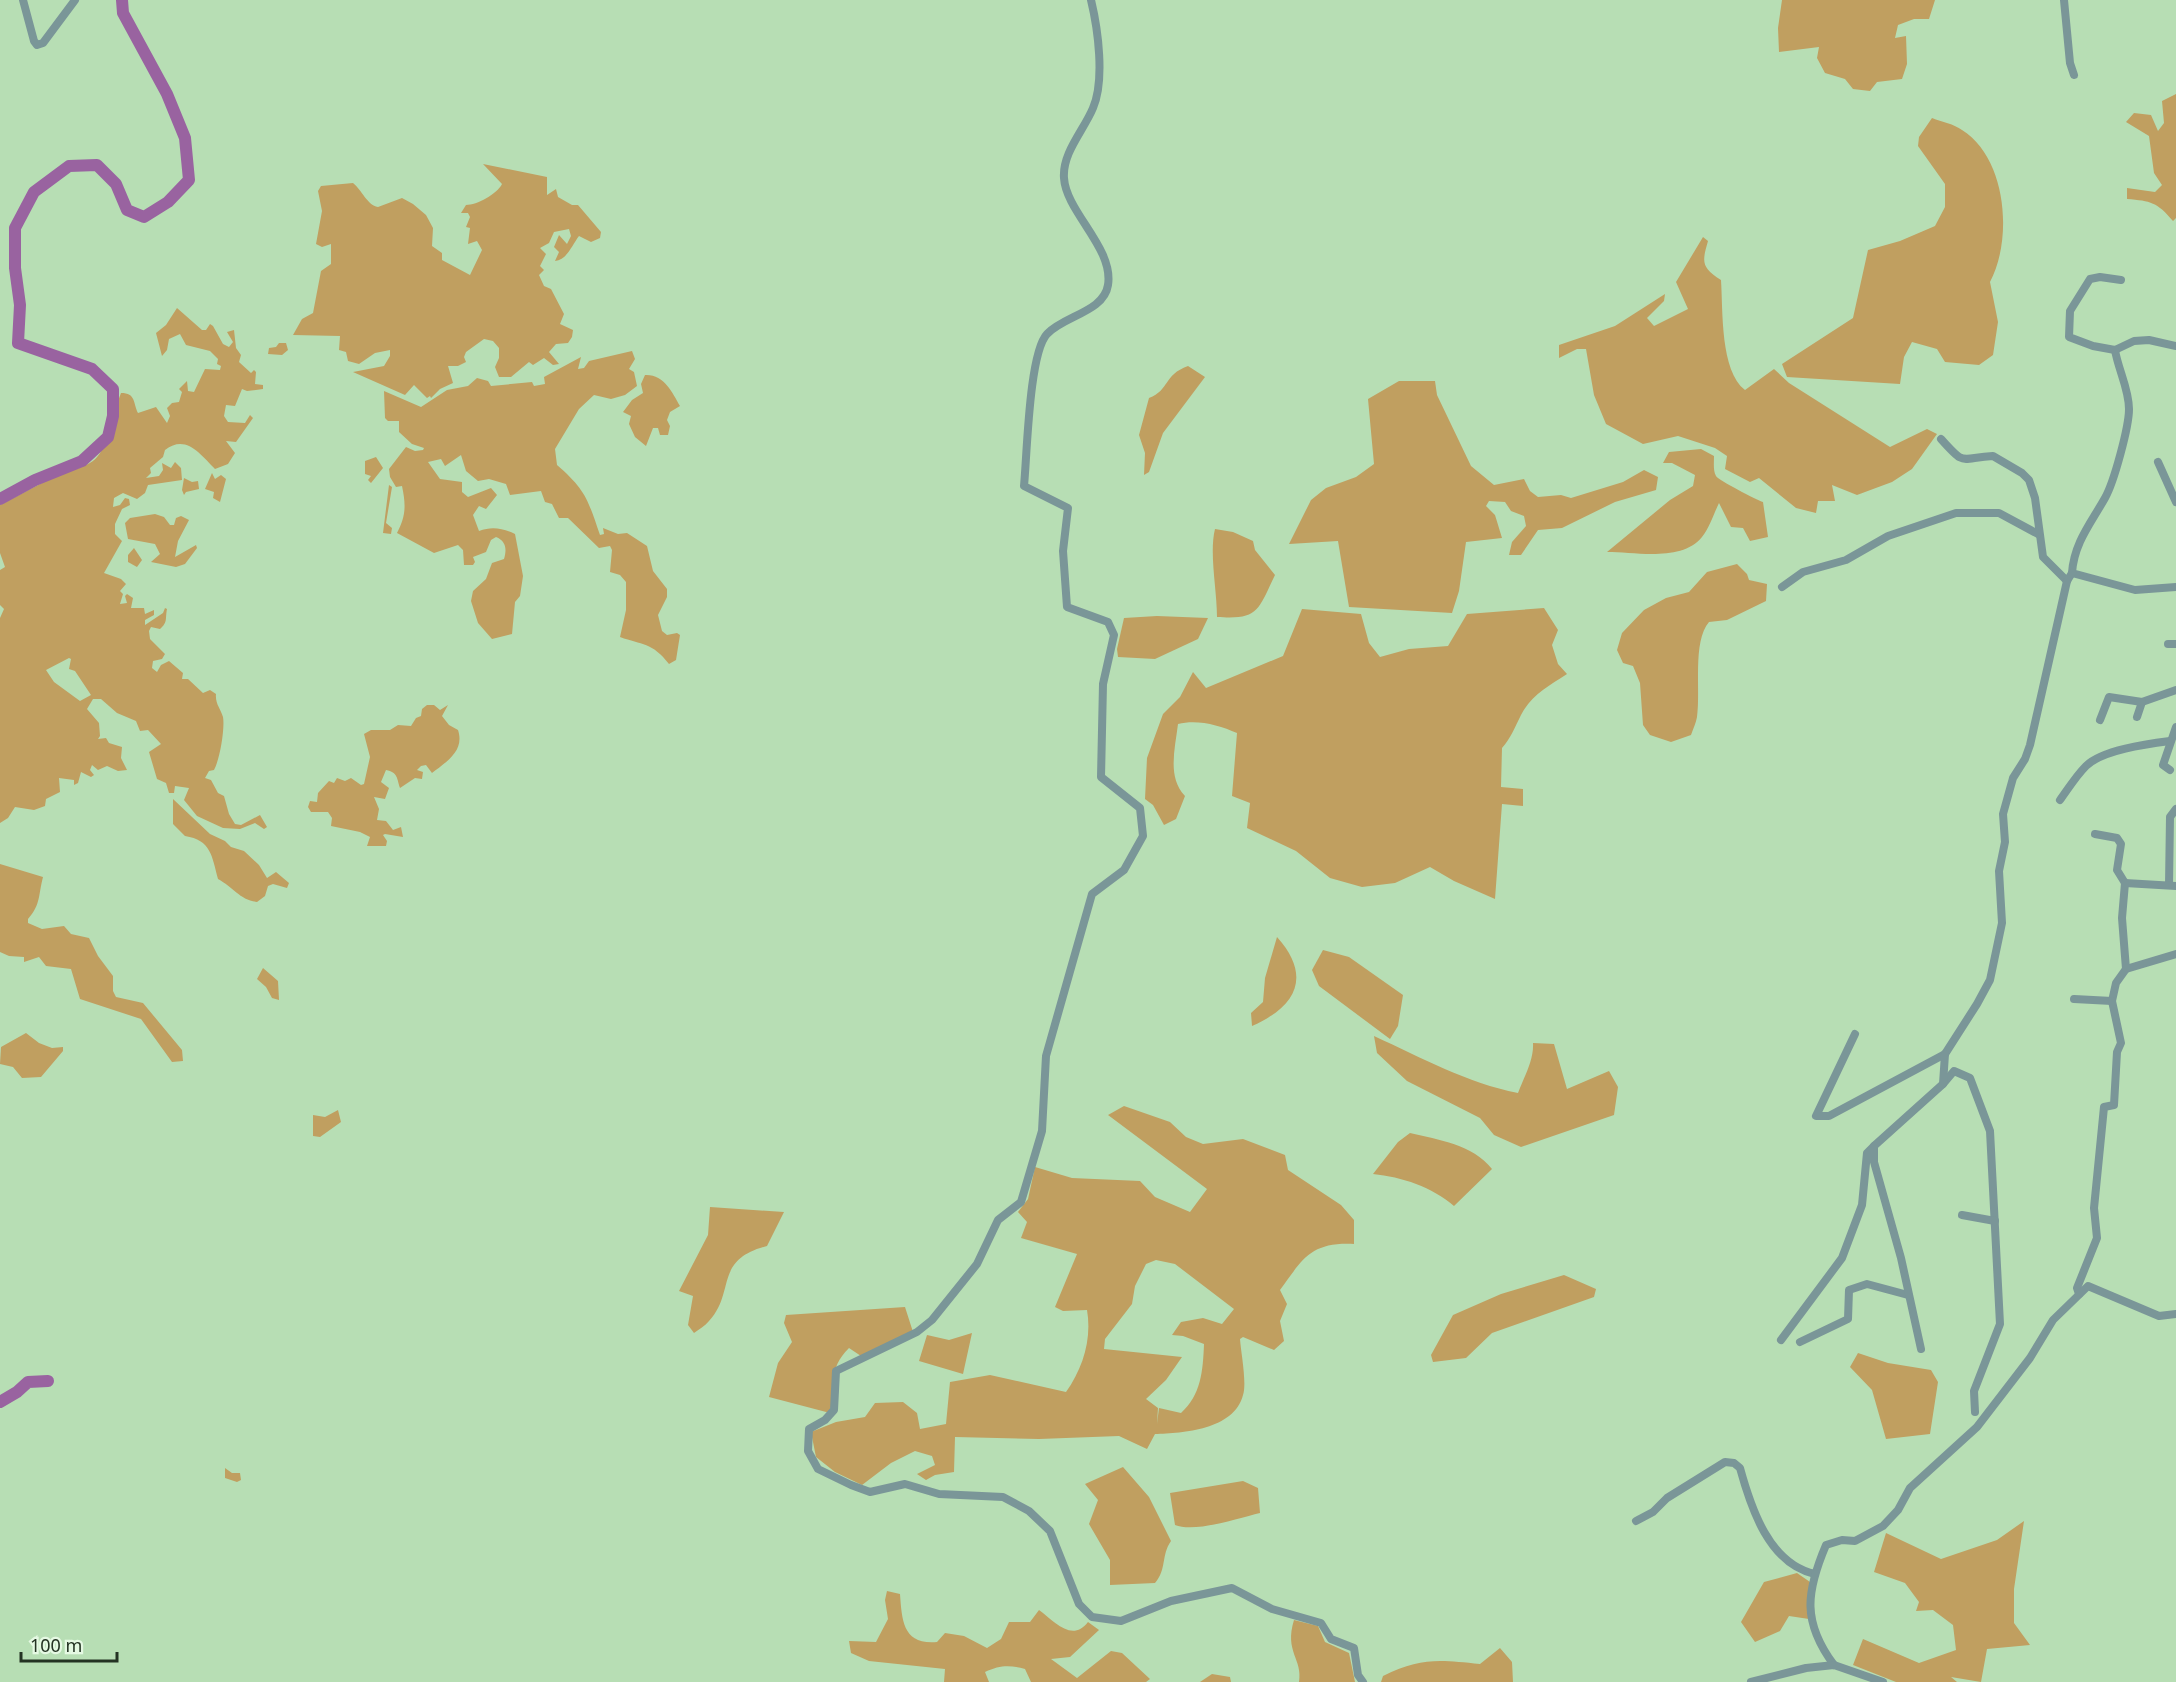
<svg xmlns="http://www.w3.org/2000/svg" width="2176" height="1682" viewBox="0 0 2176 1682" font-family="'Noto Sans',sans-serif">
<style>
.green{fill:#c09f60;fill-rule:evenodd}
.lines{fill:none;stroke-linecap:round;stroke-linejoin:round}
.river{stroke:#9963a0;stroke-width:12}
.minor{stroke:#7a9698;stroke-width:8}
</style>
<rect width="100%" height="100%" fill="#b7deb4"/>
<g class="green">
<polygon points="1782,0 1935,0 1929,19 1914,19 1898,25 1895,38 1906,36 1907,64 1902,79 1877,82 1870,91 1853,89 1845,79 1825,73 1817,58 1819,47 1779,52 1778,28"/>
<path d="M2176,94v124l-3,3c-16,-19 -22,-20 -46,-22v-11l28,4 7,-7 -8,-12 -5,-37 -23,-14 8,-9 17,2 7,16 6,-8 -2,-22z"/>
<path d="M1932,118c10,4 22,6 30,12 45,28 51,109 28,152l8,40 -5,33 -14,10 -34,-3 -8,-13 -25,-7 -8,15 -4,27 -113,-7 -5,-13 71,-46 15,-68 32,-9 35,-15 10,-19v-23l-27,-38 1,-9z"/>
<path d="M483,164l64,13v18l9,-6 2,8 14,8h6l23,27 -1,6 -9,4 -12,-6c-7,9 -12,24 -24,25l4,-9 -5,-5 5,-12 8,9 4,-8 -2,-7 -15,3 -5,11 -9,5 6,6 -6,12 4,4 -5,5 5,11 7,3 13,25 -4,10 13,6 -1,7 -4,6 -12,1 -7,8 10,12 -6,1 -9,-7 -11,7 -4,-3 -18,15h-12l-4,-10 4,-9v-10l-6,-7 -9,-2 -18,13 -2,5 2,5 -8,4h-10l5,17 -13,6 -9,9 -1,-2 -3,2 -13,-13 -9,10 -52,-23 31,-6 6,-10v-6l-15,3 -16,11 -11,-3 -2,-9 -7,-2 1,-14 -47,-1 9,-16 11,-6 8,-42 10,-7v-20l-9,3 -6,-3 6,-33 -4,-20 3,-5 32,-3c9,7 14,22 25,24l24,-9 11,6 13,11 7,13 -1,18 10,7v7l28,15 12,-25 -5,-9 -9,3 2,-16 -4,-1 4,-10 -2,-4h-7l5,-8c11,0 31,-11 36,-21z"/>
<path d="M1703,237l5,4c-6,21 -7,26 13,39 2,30 -1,91 24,110l29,-21 15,14 101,64 37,-18 10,5 -25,35 -20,13 -35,13 -25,-10 3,16h-17l-2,12 -20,-5 -37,-30 -9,4 -25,-13 2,-13 -12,-8 -37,-12 -35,8 -37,-20 -12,-29 -8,-46h-9l-18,9v-13l56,-19 50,-32 -1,7 -17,17 7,8 34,-17 -12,-27z"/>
<path d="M177,308l25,22h4l4,-6 3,2 10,18 6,3 4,-5 -6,-10 7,-2 2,18 5,7 -2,7 12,11 3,-3 2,2 -1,12 8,1v4l-16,2 -5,-2 -7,17 -9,-1 -2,11 4,6 17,1 5,-8 3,3 -17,24 -10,-1 9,12 -7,11 -13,5c-15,-15 -29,-35 -50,-19l-2,7 -13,11 1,5 -5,5 13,-2 4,-6 -1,-7 9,5 4,-6 6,6 1,12 -34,5 -3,8 -8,6 -14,-6 -9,5 -1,9 7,-2 5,-7 4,1 1,6 -8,4 -7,15v10l7,7 -18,32 17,6 5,5 -6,7 3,3 -3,10 7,-1 -2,-7 2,-2 6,4 -2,10h13l1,6 9,-4v5l-9,5v5l18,-12 2,-5 2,1c-2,10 1,13 -7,20l-9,-2 -2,4 1,8 15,15 -3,5 -9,2 -1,7 5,4 4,-7 8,-4 14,12 -1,6h6l15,14 7,-3 6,4c-1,10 5,15 7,23 2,11 -3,42 -9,53l-5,1 -4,7 6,2 7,13 6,3 5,18 6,10 6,1 19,-10 7,12 -3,2 -9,-6 -15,6 -17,-1 -26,-12 -13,-16 5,-12 -14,-2 -1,7h-5l-3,-10 -9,-4 -8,-27 12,-8 -13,-14 -8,1 -4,-10 -19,-8 -16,-14h-8l-6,10 12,14 1,13 -2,3 8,-1 3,5 13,4 -1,11 6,12 -9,1 -11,-5 -9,4 -6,-5 -2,5 4,5 -3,2 -10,-5 -3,11 -4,2v-5l-15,-2 1,14 -14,7 -1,7 -11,4 -19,-3 -7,11 -8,5v-205l4,-9 -4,-4v-35l5,-3 -5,-14v-48l61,-32 18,-5 5,-5 2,2c20,-8 21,-32 25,-51l4,-3 -5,-9 8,-1 3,-8c15,0 12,10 17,20l18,-6 11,16 3,-7 -3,-8 5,-5 7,-1 3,-10 -3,-3 8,-8 1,10 6,1 11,-23 15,1 1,-4 -4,-2 1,-5 -8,-8 -24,-6 -6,-11 -11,5 -2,11 -5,6 -6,-23 10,-8zM69,658l2,1 -2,10 6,2 16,24 -11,6 -26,-19 -8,-12z"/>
<polygon points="279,343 286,343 288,350 282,355 268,354 269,348 276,347"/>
<path d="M632,351l3,8 -6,10 5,3 3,14 -12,9 -14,4 -17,-4 -15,14 -24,40 2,16c29,25 31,35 43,70l4,-1 -1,-6 15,6 9,-1 20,13 6,25 14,18v8l-9,18 4,16 5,4 10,-2 3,2 -4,25 -7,4c-17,-22 -27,-19 -49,-27l6,-27v-28l-6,-7 -10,-3 2,-22 -2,-4 -11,2 -31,-30h-9l-7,-14 -7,-2 -4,-11 -31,4 -4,-11 -17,-5 -11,2 -12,-10 -5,-16 -16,11 -4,-7 -13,3 12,17 22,3v10l6,5 23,-9 6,7 -11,14 -7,-3 -6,9 6,16c13,-5 23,-3 36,3l8,42 -3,20 -5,6 -3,32 -20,5 -14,-16 -7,-22 2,-10 13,-12 6,-16 12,-4c3,-10 2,-18 -8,-22l-5,3 -5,12 -13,5 2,5 -2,3h-9l-1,-15 -5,-5 -24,8 -37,-20c9,-17 9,-28 5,-47l-6,1 -6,-10 -1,-8 17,-22 9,4 8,-1 1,-2 -12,-4 -13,-12v-11h-11l-3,-3 -1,-27 37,16 26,-17 21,-4 9,-8 11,3 3,5 41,-4 2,4 11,-2 -1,-7 37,-20 -3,12 6,-1 5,-7z"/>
<path d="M1188,366l17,11 -42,56 -14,39 -5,3 1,-22 -6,-18 10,-37c21,-8 14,-23 39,-32z"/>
<path d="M645,375c19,-1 27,17 35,31l-10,6 -3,8 3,6 -2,9h-8l-2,-7h-5l-7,18 -11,-9 -6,-13 2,-8 -8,-4 9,-12 11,-7 -2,-9z"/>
<polygon points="1399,381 1435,381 1437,395 1471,466 1494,485 1524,479 1530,491 1538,497 1561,495 1571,498 1623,482 1644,470 1658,477 1656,490 1615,502 1562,528 1538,530 1521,555 1509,555 1512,542 1526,526 1524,516 1511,511 1505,502 1489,501 1486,506 1495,515 1502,538 1466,542 1459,591 1452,613 1349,607 1338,541 1289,544 1311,500 1326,488 1356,477 1374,464 1368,399"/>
<path d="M1701,449l13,7c0,7 -1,15 2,20 2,4 41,24 47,26l5,35 -18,4 -7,-13 -12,-1 -12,-24c-5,10 -9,24 -17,34 -20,25 -66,15 -95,15l63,-52 23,-14 2,-11 -23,-12h-9l6,-11z"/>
<polygon points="376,457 383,468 371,483 368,480 371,476 365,474 365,461"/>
<polygon points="212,473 215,479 221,475 226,479 220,502 213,498 214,492 205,489"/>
<polygon points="184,478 192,482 198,481 199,489 186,492 184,495 182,490"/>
<polygon points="389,485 392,487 386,523 392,528 391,534 383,533"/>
<polygon points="155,514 164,517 170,525 174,525 176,518 181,516 189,520 178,541 175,557 196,545 197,548 185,564 176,567 151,562 160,554 155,544 128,539 125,523 130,518"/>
<path d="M1215,529l18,3 20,9 2,9 20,25c-17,35 -16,45 -58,42 0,-27 -8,-64 -2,-88z"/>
<polygon points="134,548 142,560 137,567 128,562 128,555"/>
<path d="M1737,564l10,10 2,6 18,4 -1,17 -39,19 -18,2c-17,20 -8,69 -12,95 -1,6 -4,12 -6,18l-20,7 -21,-7 -7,-10 -3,-42 -7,-17 -10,-3 -6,-13 5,-17 22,-23 22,-12 23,-6 18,-20z"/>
<path d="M1544,608l14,22 -6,15 6,19 9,10c-18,12 -36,21 -46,41 -6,12 -10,23 -19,33l-1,39 22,2v17l-21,-2 -7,95 -41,-18 -24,-14 -35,16 -33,4 -32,-9 -34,-27 -49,-23 3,-25 -18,-7 5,-63c-18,-8 -40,-14 -59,-9 -3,25 -11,53 7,72l-9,23 -12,6 -11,-20 -8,-6 2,-41 16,-44 17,-17 13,-25 13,16 77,-32 19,-47 59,5 8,29 11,14 29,-8 39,-3 19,-32z"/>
<polygon points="1157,616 1208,618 1198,639 1155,659 1118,657 1117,649 1124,618"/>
<path d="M427,705h7l6,5 8,-5 -6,11 7,9 9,5c7,21 -12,32 -26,43l-6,-8 -5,1 -4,4 6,2 -1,7 -7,-1 -15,10c-3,-9 -2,-16 -14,-18l-5,12 8,6 -4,11 -11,-2 5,12 -2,11 9,1 7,9 8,-3 2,10 -18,-3 -2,1 4,6 -1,5h-19l3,-9 -10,-5 -29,-6 1,-8 -4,-6h-17l-3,-5 2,-6 7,1 1,-9 11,-12 5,2 3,-5 8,3 6,-3 10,7 3,-1 6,-27 -6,-23 7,-4h19l8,-5 13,1 5,-8 5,-2 1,-7z"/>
<path d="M173,799l37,35 15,7 6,6 13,4 15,14 8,13 9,-6 13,11 -2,5 -14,-4 -5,2 -3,10 -8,6c-17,-2 -24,-15 -39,-23 -6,-23 -7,-39 -33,-43l-12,-12z"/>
<path d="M0,864l43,13c-5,19 -2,27 -15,42v4l14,6 22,-3 7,8 18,4 9,18 15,20v15l3,6 27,6 39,47 1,11 -11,1 -31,-43 -61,-20 -9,-30 -25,-3 -7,-9 -15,5v-5l-15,-1 -9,-4z"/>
<path d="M1277,937c35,39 20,69 -25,89l-1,-13 12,-11 2,-24z"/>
<polygon points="1323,950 1349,957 1403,995 1398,1026 1390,1039 1319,986 1312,970"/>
<polygon points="263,968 278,981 279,1000 272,998 266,987 257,979"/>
<polygon points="26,1033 39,1043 52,1048 63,1047 63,1051 41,1077 22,1078 13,1067 0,1064 1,1047"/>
<path d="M1374,1036c48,22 93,47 144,57 6,-16 16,-33 15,-50l21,1 13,45 42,-18 9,16 -4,28 -93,32 -27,-12 -14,-17 -73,-37 -30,-28z"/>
<path d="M1124,1106l46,16 16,15 17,7 40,-5 42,16 3,15 53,35 13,15v24c-44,-2 -51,15 -74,46l7,14 -7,17 4,20 -10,9 -31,-13 -3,2c1,14 7,44 3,56 -9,35 -60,38 -88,39l-8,15 -28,-13 -80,3 -84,-2 -1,35 -19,3 -9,5 -9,-6 18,-9 -3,-9 -17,-5 -24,12 -29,22 -27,-13 -19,-15 -5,-25 25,-10 29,-5 10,-14 28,-1 14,11 3,16 26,-5 4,-42 40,-7 76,17c17,-24 26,-53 21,-82l-24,1 -8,-4 22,-53 -56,-16 6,-16 -9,-10 10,-13 7,-32 37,11 68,3 15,16 35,15 17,-23 -99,-74zM1156,1260l19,4 59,45 -12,15 -19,-6 -22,4 -9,13 11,1 21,8c-1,27 -3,51 -23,69l-22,-5 -2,16 1,-16 -12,-9 20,-19 16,-23 -78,-8 1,-10 27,-35 3,-18 11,-22z"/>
<polygon points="338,1110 341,1122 320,1137 313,1136 313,1115 325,1117"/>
<path d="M1410,1133c29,7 62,11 82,36l-38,37c-22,-19 -52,-29 -81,-32l25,-32z"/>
<path d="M710,1207l74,5 -17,34c-54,14 -31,46 -58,75 -4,5 -10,8 -15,12l-6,-8 5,-29 -14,-5 29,-56z"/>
<polygon points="1564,1275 1596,1289 1594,1297 1492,1333 1466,1358 1433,1362 1431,1355 1453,1315 1501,1294"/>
<path d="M905,1307l8,25 -52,24 -12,-8c-22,22 -13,37 -19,65l-61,-16 9,-34 14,-21 -8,-19 2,-8z"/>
<polygon points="972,1333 963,1374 919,1361 927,1335 949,1340"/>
<polygon points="1858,1353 1888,1363 1931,1370 1938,1382 1930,1434 1886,1439 1872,1390 1850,1367"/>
<path d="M1123,1467l26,30 22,44c-10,14 -4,28 -16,42l-45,2v-25l-21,-36 9,-24 -13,-16z"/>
<polygon points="225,1468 232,1473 240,1473 241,1480 237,1482 225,1478"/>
<path d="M1243,1481l15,7 2,25c-21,5 -65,20 -85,12l-5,-32z"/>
<polygon points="2024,1521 2014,1589 2014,1623 2030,1645 1987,1649 1981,1682 1951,1677 1957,1682 1896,1682 1853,1665 1863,1639 1919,1663 1956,1650 1953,1625 1933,1610 1916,1611 1919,1602 1905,1583 1874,1572 1886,1533 1941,1559 1997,1540"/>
<polygon points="1797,1573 1810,1582 1809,1619 1789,1616 1780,1631 1755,1642 1741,1622 1764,1582"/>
<path d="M887,1591l13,3c2,27 3,51 37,48l8,-9 19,3 23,12 14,-9 8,-17h21l9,-12c15,11 33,33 49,12l11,8 -29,27 -19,2 26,19 34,-27 11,2 28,26 -4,3h-115l-6,-13c-15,-4 -25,-4 -40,3l4,10h-45l1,-13 -76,-8 -18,-8 -2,-12 27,1 12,-23 -3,-19z"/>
<path d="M1294,1620l24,6 7,16 24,11 6,29h-56c4,-23 -15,-30 -5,-62z"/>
<path d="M1500,1648l12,14 1,20h-132l2,-6c38,-19 57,-16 97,-12z"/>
<polygon points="1212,1674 1230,1677 1231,1682 1200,1682"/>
</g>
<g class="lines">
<g class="river">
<polyline points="0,499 35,480 82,461 108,437 113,416 113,389 92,369 18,343 20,305 15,268 15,228 34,192 69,166 97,165 116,184 127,210 144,217 168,202 189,180 185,138 167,94 123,13 122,0"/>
<polyline points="0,1402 17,1392 28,1382 48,1381"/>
</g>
<g class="minor">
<polyline points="23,0 34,41 37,45 43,43 75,0"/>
<path d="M1091,0c7,29 14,80 2,108 -9,22 -31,45 -29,70 2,34 50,70 44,107 -4,27 -45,31 -61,49 -18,19 -20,122 -23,152l44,22 -5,43 4,56 41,15 6,13 -11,49 -2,93 39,31 3,28 -19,34 -32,24 -46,162 -4,75 -21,71 -23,18 -21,44 -45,56 -15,12 -81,39 -2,39 -9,10 -16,9 -1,22 10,18 33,16 19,7 35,-8 34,10 64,3 26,14 21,20 29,73 13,13 29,4 50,-20 61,-13 40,21 49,14 10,16 23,9 4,27 5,7"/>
<polyline points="2064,0 2070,63 2074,75"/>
<polyline points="2121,280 2100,277 2090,279 2070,311 2069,337 2093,346 2115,350 2134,341 2149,340 2176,346"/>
<path d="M2115,350c3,19 14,39 14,59 0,18 -15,73 -24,89 -14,25 -31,45 -33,75l63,17 41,-3"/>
<path d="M1941,439c25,28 18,19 52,17l29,17 7,7 6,18 8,59 24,24"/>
<polyline points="2158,462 2176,502"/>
<polyline points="1782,587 1803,572 1846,560 1888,536 1956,513 1999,513 2038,534"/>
<polyline points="2168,644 2176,644"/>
<polyline points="2137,717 2142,702 2176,690"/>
<polyline points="2100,720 2109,697 2142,702"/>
<polyline points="2170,770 2163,765 2176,727"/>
<path d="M2060,800c8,-11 16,-24 26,-34 16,-16 61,-22 84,-25"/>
<polyline points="2095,834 2117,838 2121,844 2117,870 2125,883"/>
<polyline points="2169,885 2170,817 2176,809"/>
<polyline points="2126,969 2176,954"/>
<polyline points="2074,999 2112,1001 2116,983 2126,969 2122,918 2125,883 2176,886"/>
<polyline points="1855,1034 1816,1116 1829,1116 1945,1054 1977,1004 1990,980 2002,923 1999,871 2005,842 2003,814 2013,778 2025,759 2030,745 2067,581 2072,573"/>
<polyline points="1943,1084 1954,1071 1970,1078 1990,1131 2000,1324 1974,1391 1975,1412"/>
<polyline points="1962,1215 1995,1221"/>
<polyline points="2079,1294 2077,1288 2097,1238 2094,1208 2104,1107 2114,1105 2117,1052 2121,1043 2112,1001"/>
<polyline points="1781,1340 1842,1258 1862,1205 1867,1153 1874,1146"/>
<polyline points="1800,1342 1848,1319 1849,1290 1867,1284 1908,1295"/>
<polyline points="1921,1349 1901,1258 1874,1162 1874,1146 1943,1084 1945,1054"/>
<path d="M1636,1521l17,-9 14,-14 58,-36 9,1 6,5c11,40 29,96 75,106"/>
<path d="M1834,1665c-32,-43 -28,-73 -8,-120l16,-5 13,1 28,-15 15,-16 12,-22 67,-61 53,-69 23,-38 35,-34 71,30 17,-2"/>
<polyline points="1751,1682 1806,1668 1834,1665 1883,1682"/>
</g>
</g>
<path d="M21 1652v9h96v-9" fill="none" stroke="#243323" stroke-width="3"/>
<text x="30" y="1652" font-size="18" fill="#243323" stroke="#e5f9e3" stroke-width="4.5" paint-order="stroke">100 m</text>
</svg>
